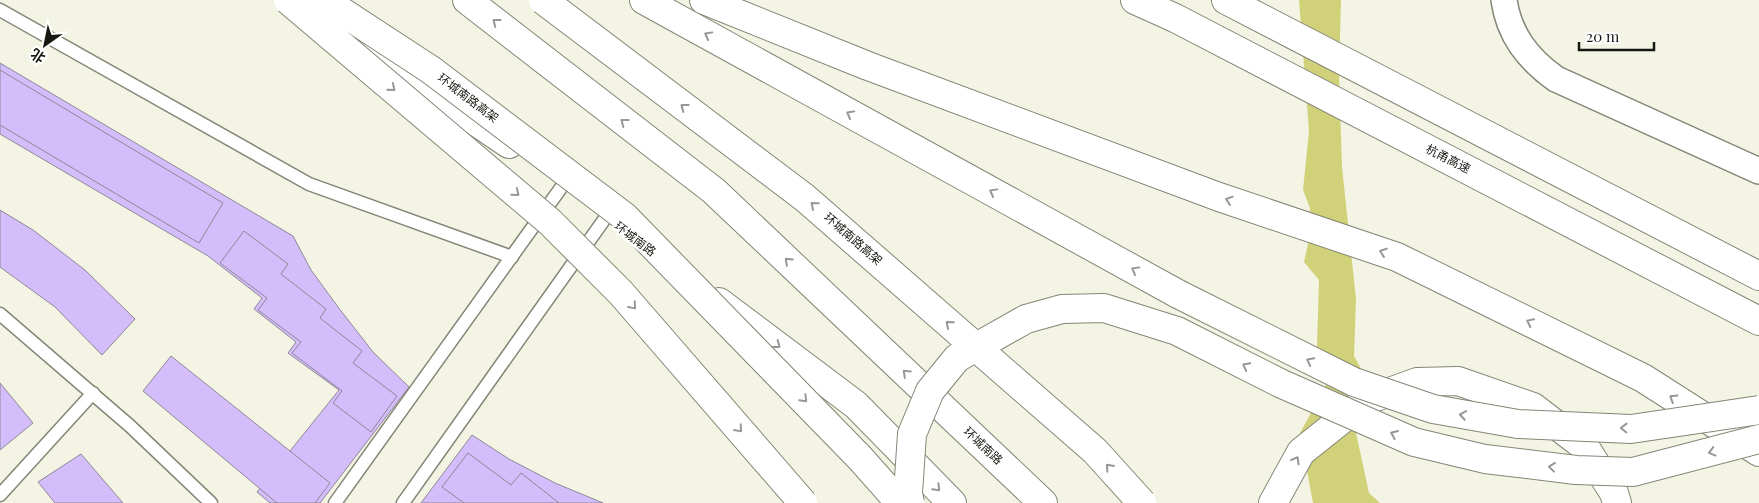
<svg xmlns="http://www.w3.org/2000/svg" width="1759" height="503" viewBox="0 0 1759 503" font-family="'Playfair Display','Noto Sans SC',serif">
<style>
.water{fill:#d1d179}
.building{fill:#d4bdfb;stroke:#8d8896}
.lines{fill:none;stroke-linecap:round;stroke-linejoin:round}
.service-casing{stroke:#858577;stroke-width:15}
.minor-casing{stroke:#858577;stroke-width:28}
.primary-casing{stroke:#858577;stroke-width:30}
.trunk-casing{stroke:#858577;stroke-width:30}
.motorway-casing{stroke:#858577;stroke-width:30}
.service{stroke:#fff;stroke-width:12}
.minor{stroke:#fff;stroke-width:25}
.primary{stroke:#fff;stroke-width:28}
.trunk{stroke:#fff;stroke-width:28}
.motorway{stroke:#fff;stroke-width:28}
.trunk-bridge-casing{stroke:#858577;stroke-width:30;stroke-linecap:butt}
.trunk-bridge{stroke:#fff;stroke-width:28}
.oneway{stroke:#979794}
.labels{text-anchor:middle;stroke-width:5;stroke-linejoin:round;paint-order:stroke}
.street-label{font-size:12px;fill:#171712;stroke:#fff}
</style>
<rect width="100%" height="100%" fill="#f4f4e4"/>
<polygon class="water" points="1299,0 1341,0 1339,74 1342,167 1356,299 1354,356 1364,374 1357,396 1356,433 1369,493 1380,503 1313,503 1300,433 1327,383 1326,356 1317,347 1319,280 1304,262 1308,244 1310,208 1303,190 1309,131"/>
<g class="building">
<polygon points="0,63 293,236 311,270 338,307 373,352 409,387 320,503 270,503 257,492 339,390 288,353 296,342 254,309 262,298 208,256 0,134"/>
<polygon points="0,70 223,203 199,243 0,125"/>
<polygon points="0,210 33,230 85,270 135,319 102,355 55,307 0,267"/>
<polygon points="244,231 288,264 281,274 326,309 320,318 362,351 353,363 397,396 371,432 333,403 342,391 292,353 301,342 258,310 267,298 220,263"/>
<polygon points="171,356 330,483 315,503 277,503 143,391"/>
<polygon points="0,383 33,423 0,450"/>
<polygon points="472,435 509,459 555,483 603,503 509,503 493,491 484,503 421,503"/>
<polygon points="468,453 511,485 521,473 559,503 464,503 442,487"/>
<polygon points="81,454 123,503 55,503 38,482"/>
</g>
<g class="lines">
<g class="service-casing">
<g id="service">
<polyline points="0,10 309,184 512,257"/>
<polyline points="0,314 130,426 211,503"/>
<polyline points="0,495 93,393"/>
<polyline points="335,503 563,185"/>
<polyline points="403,503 606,217"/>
</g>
</g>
<g class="minor-casing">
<path id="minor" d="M1504,0c5,35 24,59 52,79l203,92"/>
</g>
<g class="primary-casing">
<g id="primary">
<polyline points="467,0 714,191 1043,503"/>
<polyline points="327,21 509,144"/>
<polyline points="719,302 856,405 952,503"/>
<polyline points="1273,503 1301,452 1365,401 1417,382 1458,381 1533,407 1585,447 1614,493 1617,503"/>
</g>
</g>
<g class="trunk-casing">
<g id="trunk">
<polyline points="644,0 1178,294"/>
<polyline points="704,0 868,66 1219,197 1397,257 1643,378 1759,452"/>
</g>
</g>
<g class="motorway-casing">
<g id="motorway">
<polyline points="1135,0 1175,18 1759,321"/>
<polyline points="1226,0 1759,276"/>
</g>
</g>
<use href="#service" class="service"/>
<use href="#minor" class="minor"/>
<use href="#primary" class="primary"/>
<use href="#trunk" class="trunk"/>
<use href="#motorway" class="motorway"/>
<g class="trunk-bridge-casing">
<g id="trunk-bridge">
<polyline points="288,0 550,222 621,293 803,503"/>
<polyline points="324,0 431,70 625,217 860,458 900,503"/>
<polyline points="543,0 805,198 1095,451 1142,503"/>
<polyline points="1178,294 1354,382 1433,409 1518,424 1631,429 1759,410"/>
<polyline points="910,503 908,493 912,434 930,391 957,358 1026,319 1062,309 1104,308 1177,331 1282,384 1414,442 1485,459 1576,470 1633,472 1759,439"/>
</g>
</g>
<use href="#trunk-bridge" class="trunk-bridge"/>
</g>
<defs><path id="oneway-chevron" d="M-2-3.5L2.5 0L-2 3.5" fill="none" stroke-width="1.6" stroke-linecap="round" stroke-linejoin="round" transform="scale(1.25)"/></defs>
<g class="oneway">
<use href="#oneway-chevron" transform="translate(496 22) rotate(-142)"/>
<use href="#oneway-chevron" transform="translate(708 35) rotate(-151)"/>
<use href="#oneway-chevron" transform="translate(392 88) rotate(40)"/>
<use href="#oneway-chevron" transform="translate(684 107) rotate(-143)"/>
<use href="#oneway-chevron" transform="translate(850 114) rotate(-151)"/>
<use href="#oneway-chevron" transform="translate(624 122) rotate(-142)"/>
<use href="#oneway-chevron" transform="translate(993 192) rotate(-151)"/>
<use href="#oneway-chevron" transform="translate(516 193) rotate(40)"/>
<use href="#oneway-chevron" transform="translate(1229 200) rotate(-161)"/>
<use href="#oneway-chevron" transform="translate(814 205) rotate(-139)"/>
<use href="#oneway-chevron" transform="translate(1383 252) rotate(-161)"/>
<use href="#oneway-chevron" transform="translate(788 261) rotate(-137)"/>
<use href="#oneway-chevron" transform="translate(1135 270) rotate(-151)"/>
<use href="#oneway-chevron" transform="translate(633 306) rotate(49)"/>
<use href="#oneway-chevron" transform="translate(1530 322) rotate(-154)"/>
<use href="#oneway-chevron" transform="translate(949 324) rotate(-139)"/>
<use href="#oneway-chevron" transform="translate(777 345) rotate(37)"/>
<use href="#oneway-chevron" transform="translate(1310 361) rotate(-153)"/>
<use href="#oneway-chevron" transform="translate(1246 366) rotate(-153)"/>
<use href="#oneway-chevron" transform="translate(906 373) rotate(-137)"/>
<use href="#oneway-chevron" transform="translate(1673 398) rotate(-148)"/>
<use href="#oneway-chevron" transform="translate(804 399) rotate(46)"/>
<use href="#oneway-chevron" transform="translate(1463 415) rotate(-170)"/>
<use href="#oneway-chevron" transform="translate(1624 428) rotate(-179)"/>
<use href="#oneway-chevron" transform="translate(739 429) rotate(49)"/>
<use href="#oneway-chevron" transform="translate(1394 434) rotate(-157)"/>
<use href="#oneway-chevron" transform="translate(1712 452) rotate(165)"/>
<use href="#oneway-chevron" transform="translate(1296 460) rotate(-61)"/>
<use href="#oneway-chevron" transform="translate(1109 467) rotate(-132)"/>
<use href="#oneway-chevron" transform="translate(1552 467) rotate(-173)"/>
<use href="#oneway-chevron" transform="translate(937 488) rotate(46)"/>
</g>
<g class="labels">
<g class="street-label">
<text transform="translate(468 98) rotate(37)" y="4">环城南路高架</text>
<text transform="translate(1448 159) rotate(27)" y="4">杭甬高速</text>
<text transform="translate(635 239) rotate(37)" y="4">环城南路</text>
<text transform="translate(853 239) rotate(41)" y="4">环城南路高架</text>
<text transform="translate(983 446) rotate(43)" y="4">环城南路</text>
</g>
</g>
<g transform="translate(45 45) rotate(213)" stroke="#ffffff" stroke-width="4" paint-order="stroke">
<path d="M0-4L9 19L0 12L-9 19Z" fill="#171712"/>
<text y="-8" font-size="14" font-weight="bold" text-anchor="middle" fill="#171712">北</text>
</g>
<path d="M1579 42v8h75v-8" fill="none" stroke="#171712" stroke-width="2.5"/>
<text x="1586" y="42" font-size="15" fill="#171712" stroke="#ffffff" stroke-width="4" paint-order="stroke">20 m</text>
</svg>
